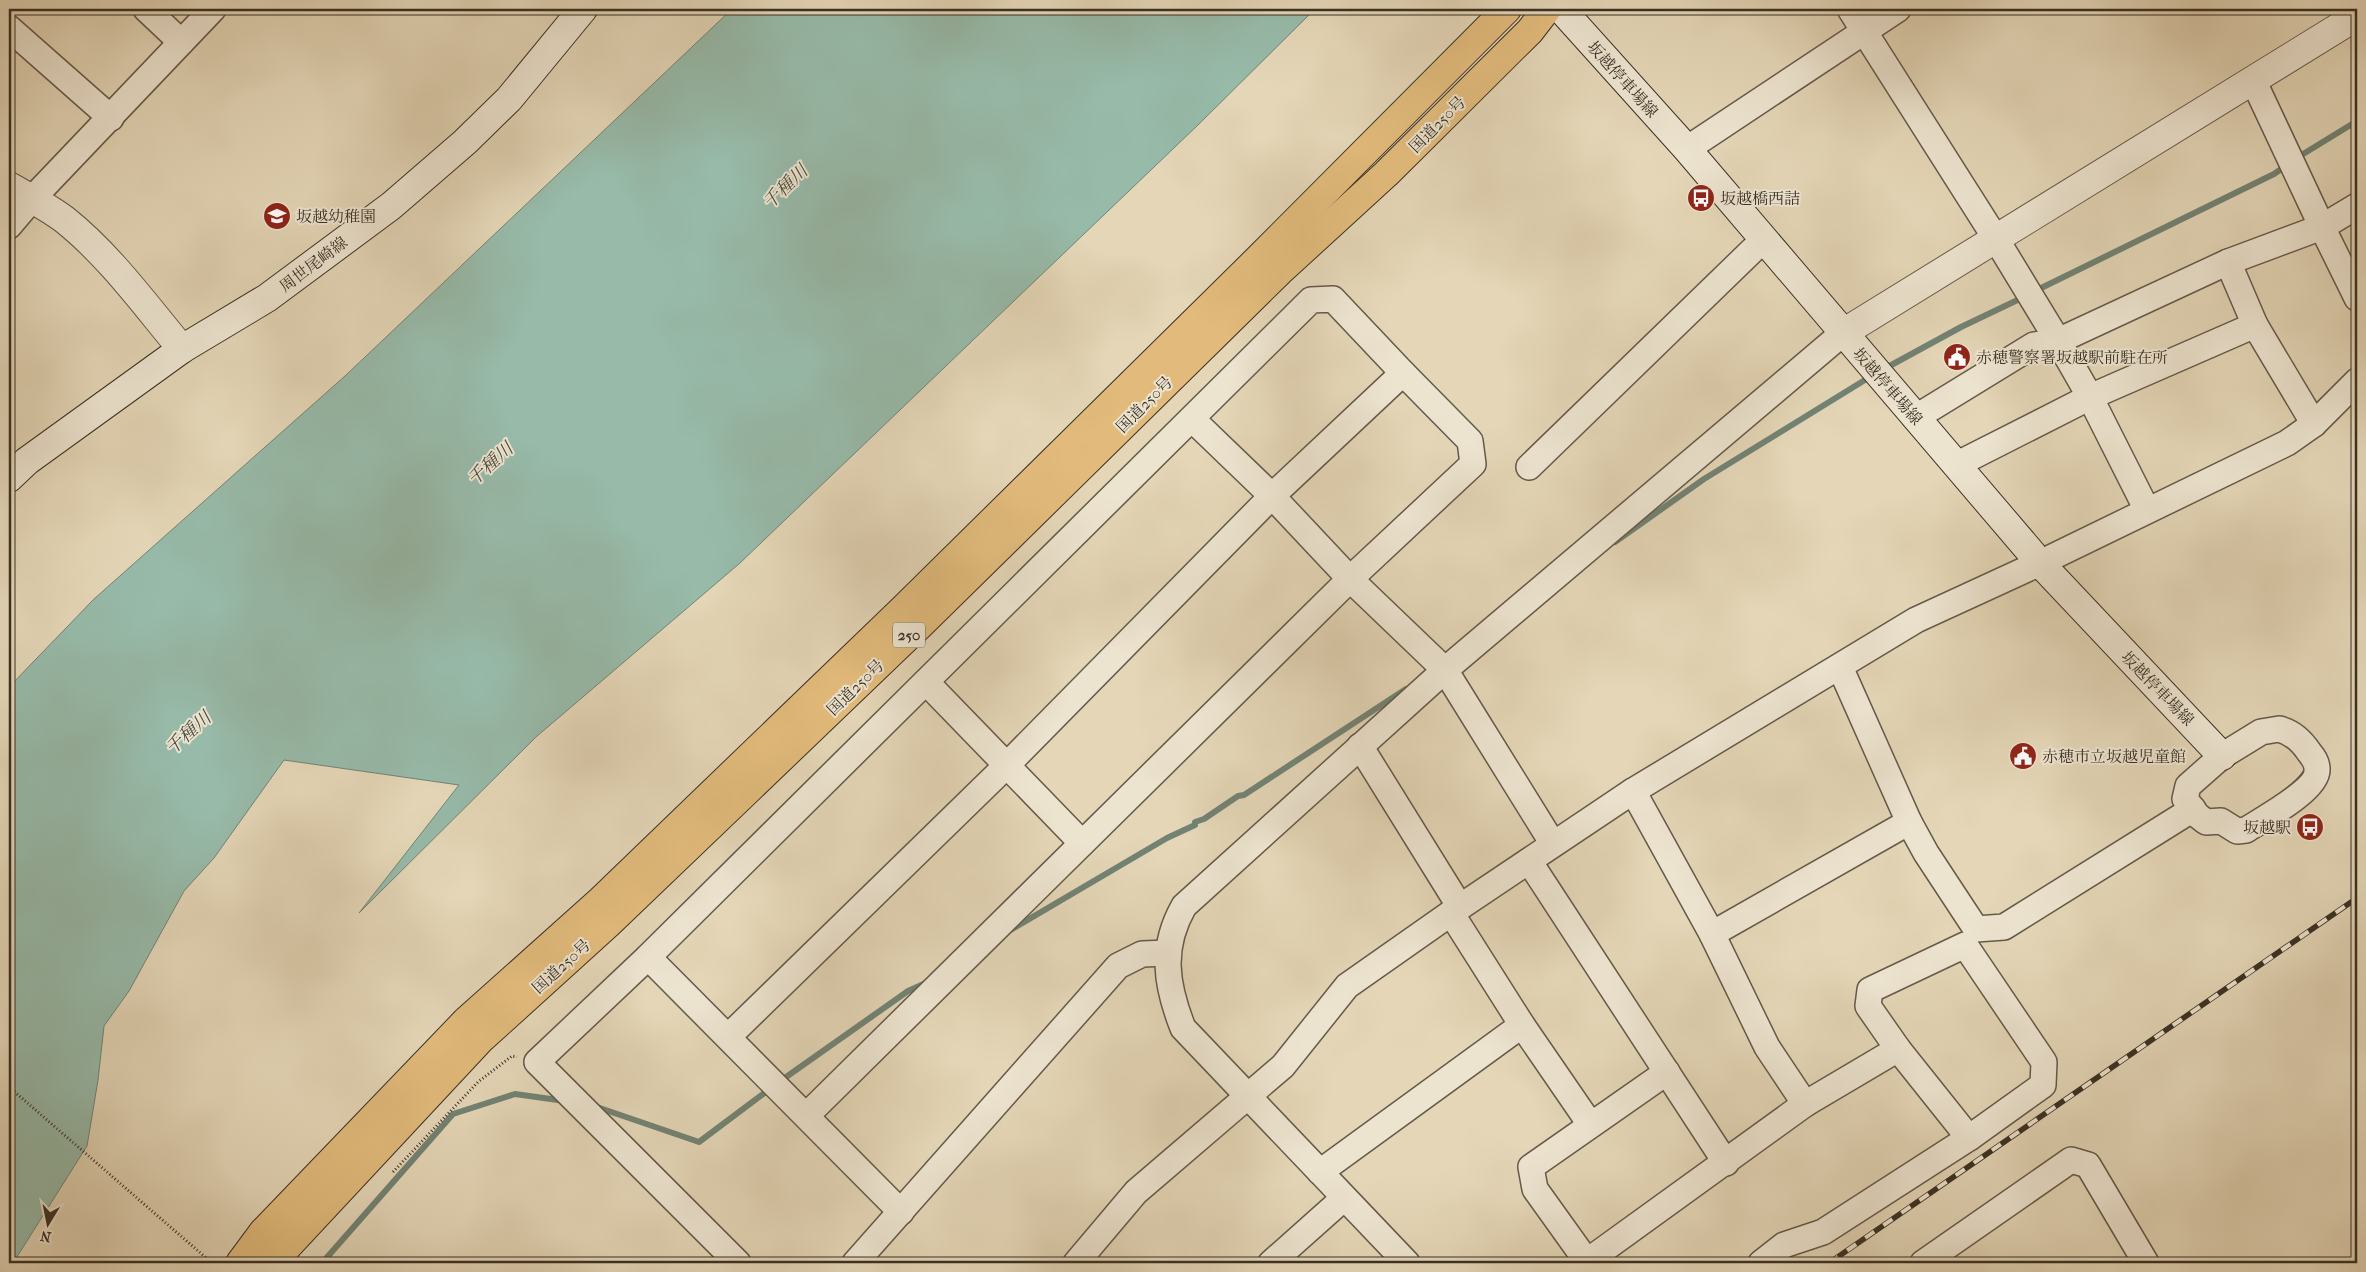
<svg xmlns="http://www.w3.org/2000/svg" width="2366" height="1272" viewBox="0 0 2366 1272" font-family="'IM FELL French Canon','Noto Serif JP',serif">
<style>
.water{fill:#97baa9;stroke:#728374}
.lines{fill:none;stroke-linecap:round;stroke-linejoin:round}
.stream{stroke:#728374;stroke-width:6}
.minor-casing{stroke:#645a4a;stroke-width:28}
.tertiary-casing{stroke:#645a4a;stroke-width:30}
.secondary-casing{stroke:#3a3125;stroke-width:30}
.trunk-casing{stroke:#3a3125;stroke-width:30}
.path{stroke:#3a3125;stroke-width:3;stroke-dasharray:1 2.5;stroke-linecap:butt}
.minor{stroke:#ede4d0;stroke-width:25}
.tertiary{stroke:#ede4d0;stroke-width:28}
.secondary{stroke:#ede4d0;stroke-width:28}
.trunk{stroke:#e2bb7c;stroke-width:28}
.rail-casing{stroke:#3a3125;stroke-width:5.5}
.rail{stroke:#ede4d0;stroke-width:4;stroke-dasharray:11;stroke-linecap:butt}
.labels{text-anchor:middle;stroke-width:4;stroke-linejoin:round;paint-order:stroke}
.shield{fill:#ede4d0;stroke:#706758;stroke-width:1}
.shield-label{font-size:15px;font-weight:bold;fill:#3a3125}
.street-label{font-size:16px;fill:#3a3125;stroke:#ede4d0}
.poi-label{font-size:16px;fill:#3a3125;stroke:#ede4d0;text-anchor:start}
.water-label{font-size:18px;font-style:italic;fill:#4d4c3f;stroke:#ede4d0}
</style>
<rect width="100%" height="100%" fill="#e4d6b7"/>
<filter id="stains"><feTurbulence type="fractalNoise" baseFrequency=".004" numOctaves="4"/><feColorMatrix values="0 0 0 0 .2 0 0 0 0 .09 0 0 0 0 .02 0 0 0 .5 -.17"/></filter>
<radialGradient id="worn" r=".72"><stop offset=".6" stop-color="#630" stop-opacity="0"/><stop offset="1" stop-color="#630" stop-opacity=".3"/></radialGradient>
<polygon class="water" points="732,9 1315,9 1199,124 740,563 536,737 359,913 459,785 284,760 214,858 184,891 129,991 104,1026 98,1080 87,1146 13,1263 9,1263 9,687 94,599 345,376"/>
<g class="lines">
<g class="stream">
<polyline points="2295,159 2357,121"/>
<polyline points="2035,291 2274,174 2287,165"/>
<polyline points="1884,369 1961,327 2026,296"/>
<polyline points="1615,542 1704,479 1873,375"/>
<polyline points="1007,932 1167,838 1195,825 1195,822 1204,819 1238,796 1244,795 1406,689"/>
<polyline points="779,1082 908,991 928,982"/>
<polyline points="594,1106 699,1142 771,1088"/>
<polyline points="322,1263 453,1114 515,1094 565,1101"/>
</g>
<g class="minor-casing">
<g id="minor">
<polyline points="146,9 181,42"/>
<polyline points="1850,9 1996,239 2058,341 2228,262 2322,227 2357,298"/>
<polyline points="9,28 111,118"/>
<polyline points="2253,80 2322,227 2357,206"/>
<polyline points="1687,149 1898,9"/>
<polyline points="9,226 32,199 213,9"/>
<polyline points="2228,262 2255,325 2314,424"/>
<polyline points="1915,418 2034,345 2058,341 2090,397 2147,510"/>
<polyline points="1192,419 1272,496 1350,579 1445,670 1553,844"/>
<polyline points="1956,465 2090,397 2255,325"/>
<polyline points="1529,467 1763,240"/>
<polyline points="1840,667 1909,822 1926,853 1976,929 2004,927 2193,809"/>
<polyline points="926,682 1082,843"/>
<path d="M2279,729c13,3 22,11 30,23 4,5 8,10 8,17 2,20 -54,50 -71,61l-9,1 -16,-10 -15,1 -9,-7 -12,-16 3,-13 34,-30 39,-24z"/>
<polyline points="1360,746 1460,907"/>
<polyline points="1633,791 1712,934 1767,1047 1805,1104"/>
<polyline points="1529,861 1726,1163"/>
<polyline points="1451,913 1522,1025 1590,1124"/>
<polyline points="1712,934 1909,822"/>
<polyline points="648,957 537,1062 738,1263"/>
<polyline points="729,1036 1006,766 1272,496 1403,373 1470,441 1473,464 1350,579 807,1115"/>
<polyline points="1898,1049 1969,1138"/>
<polyline points="1320,1172 1522,1025"/>
<polyline points="901,1212 648,957 1311,300 1333,299 1403,373"/>
<polyline points="855,1263 1118,966 1142,954 1168,953"/>
<polyline points="1076,1263 1136,1192 1283,1066 1347,986 1451,913 1633,791 1916,620 2040,563 2287,443 2314,424 2357,381"/>
<polyline points="1271,1263 1344,1198"/>
<path d="M1407,1263l-224,-235c-17,-43 -23,-80 1,-122l261,-236 398,-337"/>
<polyline points="1585,1263 1805,1104 1898,1049 1868,1006 1870,990 1965,945 2044,1062 2043,1085 1969,1138 1823,1232 1784,1245 1761,1263"/>
<polyline points="1588,1263 1535,1189 1531,1167 1667,1072"/>
<polyline points="1923,1263 2071,1160 2088,1165 2146,1263"/>
</g>
</g>
<g class="tertiary-casing">
<g id="tertiary">
<path d="M9,186c19,11 39,21 56,34 45,36 80,85 117,129"/>
<polyline points="1843,333 2357,16"/>
</g>
</g>
<g class="secondary-casing">
<g id="secondary">
<polyline points="1561,9 1687,149 2040,563 2222,756"/>
<polyline points="9,478 27,461 182,349 267,298 391,206 465,142 509,99 583,9"/>
</g>
</g>
<g class="trunk-casing">
<g id="trunk">
<polyline points="240,1263 263,1232 466,1021 599,902 903,609 1259,258 1507,9"/>
<polyline points="272,1263 480,1040 608,924 920,625 1280,271 1386,174 1530,31 1547,9"/>
</g>
</g>
<g class="path">
<polyline points="9,1087 212,1263"/>
<polyline points="393,1172 478,1082 512,1056 517,1057"/>
</g>
<use href="#minor" class="minor"/>
<use href="#tertiary" class="tertiary"/>
<use href="#secondary" class="secondary"/>
<use href="#trunk" class="trunk"/>
<g class="rail-casing">
<polyline id="rail" points="1829,1263 2357,898"/>
</g>
<use href="#rail" class="rail"/>
</g>
<defs>
<g id="bus-disc" transform="scale(1.4375)"><circle r="9.5" fill="#8f2418" stroke="#ede4d0"/><path d="M-5-6H5V4H4V6H2V4H-2V6H-4V4H-5ZM-3.5-4V0h7V-4ZM-3.5 1.2v1.5H-2V1.2ZM2 1.2v1.5H3.5V1.2Z" fill="#fff"/></g>
<g id="school-disc" transform="scale(1.4375)"><circle r="9.5" fill="#8f2418" stroke="#ede4d0"/><path d="M0-5L7-2L0 1L-7-2ZM-4 1L0 2.5L4 1V4Q0 6-4 4Z" fill="#fff"/></g>
<g id="civic-disc" transform="scale(1.4375)"><circle r="9.5" fill="#8f2418" stroke="#ede4d0"/><path d="M-.6-6.5H3V-4.5H.6V-3L4-1V1h2V6H-6V1h2V-1L-.6-3ZM-1.2 2.5V6h2.4V2.5Z" fill="#fff"/></g>
</defs>
<g fill-rule="evenodd">
<use href="#bus-disc" x="1701" y="198"/>
<use href="#school-disc" x="277" y="216"/>
<use href="#civic-disc" x="1957" y="357"/>
<use href="#civic-disc" x="2023" y="756"/>
<use href="#bus-disc" x="2310" y="827"/>
</g>
<g class="labels">
<rect class="shield" x="893" y="622.5" width="32" height="25" rx="4"/>
<g class="shield-label">
<text x="909" y="640">250</text>
</g>
<g class="street-label">
<text transform="translate(1623 79) rotate(48)" y="6">坂越停車場線</text>
<text transform="translate(1437 124) rotate(-45)" y="6">国道250号</text>
<text transform="translate(313 264) rotate(-37)" y="6">周世尾崎線</text>
<text transform="translate(1888 386) rotate(49)" y="6">坂越停車場線</text>
<text transform="translate(1144 404) rotate(-45)" y="6">国道250号</text>
<text transform="translate(855 687) rotate(-44)" y="6">国道250号</text>
<text transform="translate(2158 688) rotate(46)" y="6">坂越停車場線</text>
<text transform="translate(561 966) rotate(-42)" y="6">国道250号</text>
</g>
<g class="poi-label">
<text x="1720" y="204">坂越橋西詰</text>
<text x="296" y="222">坂越幼稚園</text>
<text x="1976" y="363">赤穂警察署坂越駅前駐在所</text>
<text x="2042" y="762">赤穂市立坂越児童館</text>
<text x="2291" y="833" text-anchor="end">坂越駅</text>
</g>
<g class="water-label">
<text transform="translate(785 187) rotate(-44)" y="6">千種川</text>
<text transform="translate(490 464) rotate(-42)" y="6">千種川</text>
<text transform="translate(188 733) rotate(-42)" y="6">千種川</text>
</g>
</g>
<rect width="2366" height="1272" fill="none" stroke="#e4d6b7" stroke-width="30"/>
<rect x="10" y="10" width="2346" height="1252" fill="none" stroke="#3a3125" stroke-width="2.5"/>
<rect x="15" y="15" width="2336" height="1242" fill="none" stroke="#3a3125"/>
<g transform="translate(48 1224) rotate(190)" stroke="#ede4d0" stroke-width="4" paint-order="stroke">
<path d="M0-4L9 19L0 12L-9 19Z" fill="#3a3125"/>
<text y="-8" font-size="14" font-weight="bold" text-anchor="middle" fill="#3a3125">N</text>
</g>
<rect width="100%" height="100%" filter="url(#stains)"/>
<rect width="100%" height="100%" fill="url(#worn)"/>
</svg>
